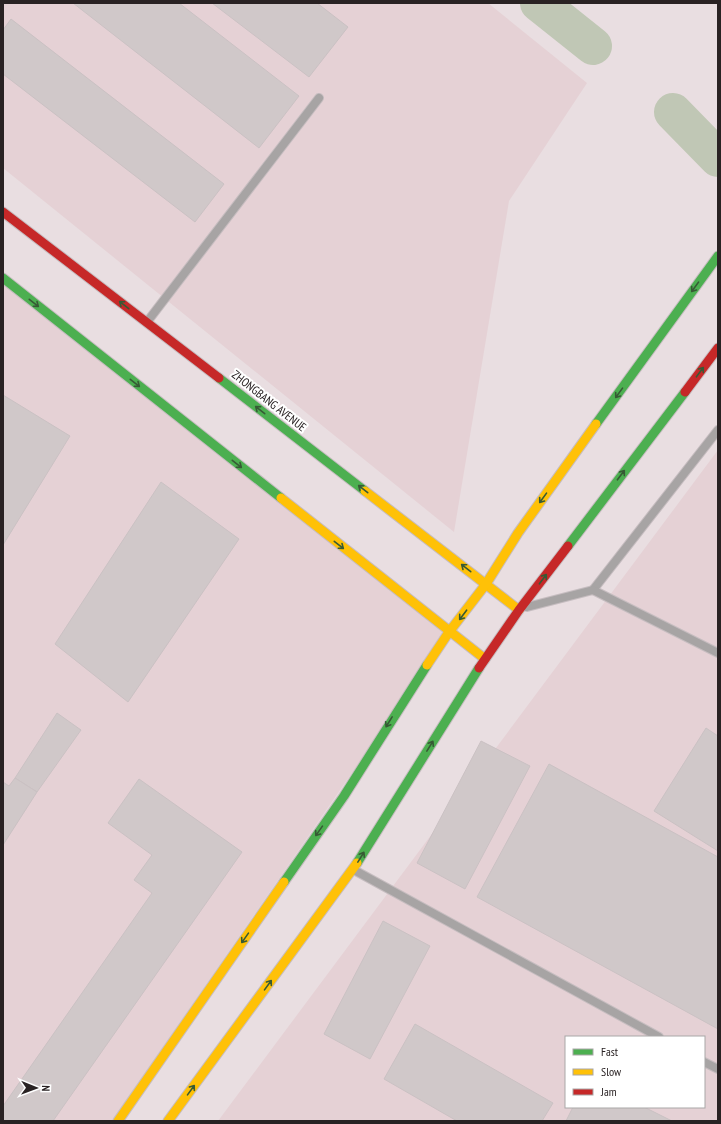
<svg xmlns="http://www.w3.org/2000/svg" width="721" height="1124" viewBox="0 0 721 1124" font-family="'PT Sans Narrow',sans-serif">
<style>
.built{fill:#e5d1d5;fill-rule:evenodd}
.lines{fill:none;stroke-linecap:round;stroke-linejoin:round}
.river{stroke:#c0c7b5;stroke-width:38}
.building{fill:#d0c8c9;stroke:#cac1c3}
.lane-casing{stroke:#c6bdc0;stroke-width:10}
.fast-casing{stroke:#c6bdc0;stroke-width:11}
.slow-casing{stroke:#c6bdc0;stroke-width:11}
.jam-casing{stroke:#c6bdc0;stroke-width:11}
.lane{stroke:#a7a4a4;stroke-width:8}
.fast{stroke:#4caf50;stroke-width:9}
.slow{stroke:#ffc107;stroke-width:9}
.jam{stroke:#c62828;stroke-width:9}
.oneway{stroke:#375a35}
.labels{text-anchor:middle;stroke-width:4;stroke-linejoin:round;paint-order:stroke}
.street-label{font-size:12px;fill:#292223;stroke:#fff}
</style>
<rect width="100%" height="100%" fill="#e9dee1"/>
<g class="built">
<polygon points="3,3 488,3 587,83 509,201 454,532 3,168"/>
<polygon points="3,284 449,632 112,1121 3,1121"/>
<path d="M718,450v671h-500zM566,1037h138v70h-138z"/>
</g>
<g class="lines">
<g class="river">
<polyline points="539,3 593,46"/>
<polyline points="673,112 718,158"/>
</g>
</g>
<g class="building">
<polygon points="73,3 179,3 299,96 259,148"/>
<polygon points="212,3 317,3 348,27 309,77"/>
<polygon points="11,19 224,184 195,222 3,74 3,30"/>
<polygon points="3,395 70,436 3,545"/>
<polygon points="161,482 239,539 128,702 55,644"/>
<polygon points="57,713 81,730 37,792 15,778"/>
<polygon points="706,728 718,736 718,851 654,811"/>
<polygon points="481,741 530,766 465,889 417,863"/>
<polygon points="549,764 718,857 718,1029 477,897"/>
<polygon points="15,778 37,792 3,845 3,782 9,786"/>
<polygon points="139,779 242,852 53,1121 3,1121 3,1106 152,893 134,880 152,855 108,823"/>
<polygon points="383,921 430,946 370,1059 324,1034"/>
<polygon points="415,1024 553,1103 542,1121 457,1121 384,1079"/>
<polygon points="573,1107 644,1107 672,1121 566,1121"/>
</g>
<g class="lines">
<g class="lane-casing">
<g id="lane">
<polyline points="147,322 319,98"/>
<polyline points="593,590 718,430"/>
<polyline points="527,607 593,590 718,653"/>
<polyline points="354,870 659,1037"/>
<polyline points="704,1062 718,1069"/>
</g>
</g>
<g class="fast-casing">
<g id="fast">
<polyline points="3,278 281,498"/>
<polyline points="219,378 365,491"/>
<polyline points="596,424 718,256"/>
<polyline points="568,546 685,392"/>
<polyline points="357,863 479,668"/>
<polyline points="284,882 344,796 427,665"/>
</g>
</g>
<g class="slow-casing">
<g id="slow">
<polyline points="365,491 519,610"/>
<polyline points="281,498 485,659"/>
<polyline points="427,665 449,632 486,584 518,533 596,424"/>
<polyline points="118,1121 284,882"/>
<polyline points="168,1121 357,863"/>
</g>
</g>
<g class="jam-casing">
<g id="jam">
<polyline points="3,212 219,378"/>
<polyline points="685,392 718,348"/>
<polyline points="479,668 519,610 568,546"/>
</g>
</g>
<use href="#lane" class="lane"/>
<use href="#fast" class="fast"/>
<use href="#slow" class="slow"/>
<use href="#jam" class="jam"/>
</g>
<defs><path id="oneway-shaft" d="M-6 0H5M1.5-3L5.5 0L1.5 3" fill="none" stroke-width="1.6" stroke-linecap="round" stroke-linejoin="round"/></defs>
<g class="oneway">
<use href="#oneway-shaft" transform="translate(695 287) rotate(126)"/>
<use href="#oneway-shaft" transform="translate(34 303) rotate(38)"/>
<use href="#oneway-shaft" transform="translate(124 305) rotate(-142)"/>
<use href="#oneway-shaft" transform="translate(700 372) rotate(-53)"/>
<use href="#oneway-shaft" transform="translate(135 383) rotate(38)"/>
<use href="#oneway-shaft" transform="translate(619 393) rotate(126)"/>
<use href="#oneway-shaft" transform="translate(260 410) rotate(-142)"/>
<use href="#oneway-shaft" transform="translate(237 464) rotate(38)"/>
<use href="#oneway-shaft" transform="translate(621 475) rotate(-53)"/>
<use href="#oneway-shaft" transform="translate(363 489) rotate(-142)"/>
<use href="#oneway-shaft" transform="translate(543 498) rotate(126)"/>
<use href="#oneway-shaft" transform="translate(339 545) rotate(38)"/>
<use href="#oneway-shaft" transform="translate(466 568) rotate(-142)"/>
<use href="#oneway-shaft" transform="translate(543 579) rotate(-53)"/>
<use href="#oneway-shaft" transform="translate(463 615) rotate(127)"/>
<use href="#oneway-shaft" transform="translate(389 722) rotate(122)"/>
<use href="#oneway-shaft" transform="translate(430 746) rotate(-58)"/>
<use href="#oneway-shaft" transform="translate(319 831) rotate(125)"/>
<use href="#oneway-shaft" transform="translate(361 857) rotate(-58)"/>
<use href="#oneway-shaft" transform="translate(245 938) rotate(125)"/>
<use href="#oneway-shaft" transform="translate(268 985) rotate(-54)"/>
<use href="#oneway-shaft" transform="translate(191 1090) rotate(-54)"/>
</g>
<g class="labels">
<g class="street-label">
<text transform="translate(269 401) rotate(38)" y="4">ZHONGBANG AVENUE</text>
</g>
</g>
<rect width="721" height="1124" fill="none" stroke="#292223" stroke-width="8"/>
<rect x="565" y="1036" width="140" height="72" fill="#ffffff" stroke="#a9a7a7"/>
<rect x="573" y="1049" width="20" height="6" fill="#4caf50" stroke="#a9a7a7"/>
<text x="601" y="1056" font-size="12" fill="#292223">Fast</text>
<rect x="573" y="1069" width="20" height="6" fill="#ffc107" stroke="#a9a7a7"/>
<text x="601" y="1076" font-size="12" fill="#292223">Slow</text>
<rect x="573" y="1089" width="20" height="6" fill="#c62828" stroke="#a9a7a7"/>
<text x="601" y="1096" font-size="12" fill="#292223">Jam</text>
<g transform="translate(36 1088) rotate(91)" stroke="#ffffff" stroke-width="3" paint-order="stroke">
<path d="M0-3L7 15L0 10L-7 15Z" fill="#292223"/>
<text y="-6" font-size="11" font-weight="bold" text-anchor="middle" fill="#292223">N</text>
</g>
</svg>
